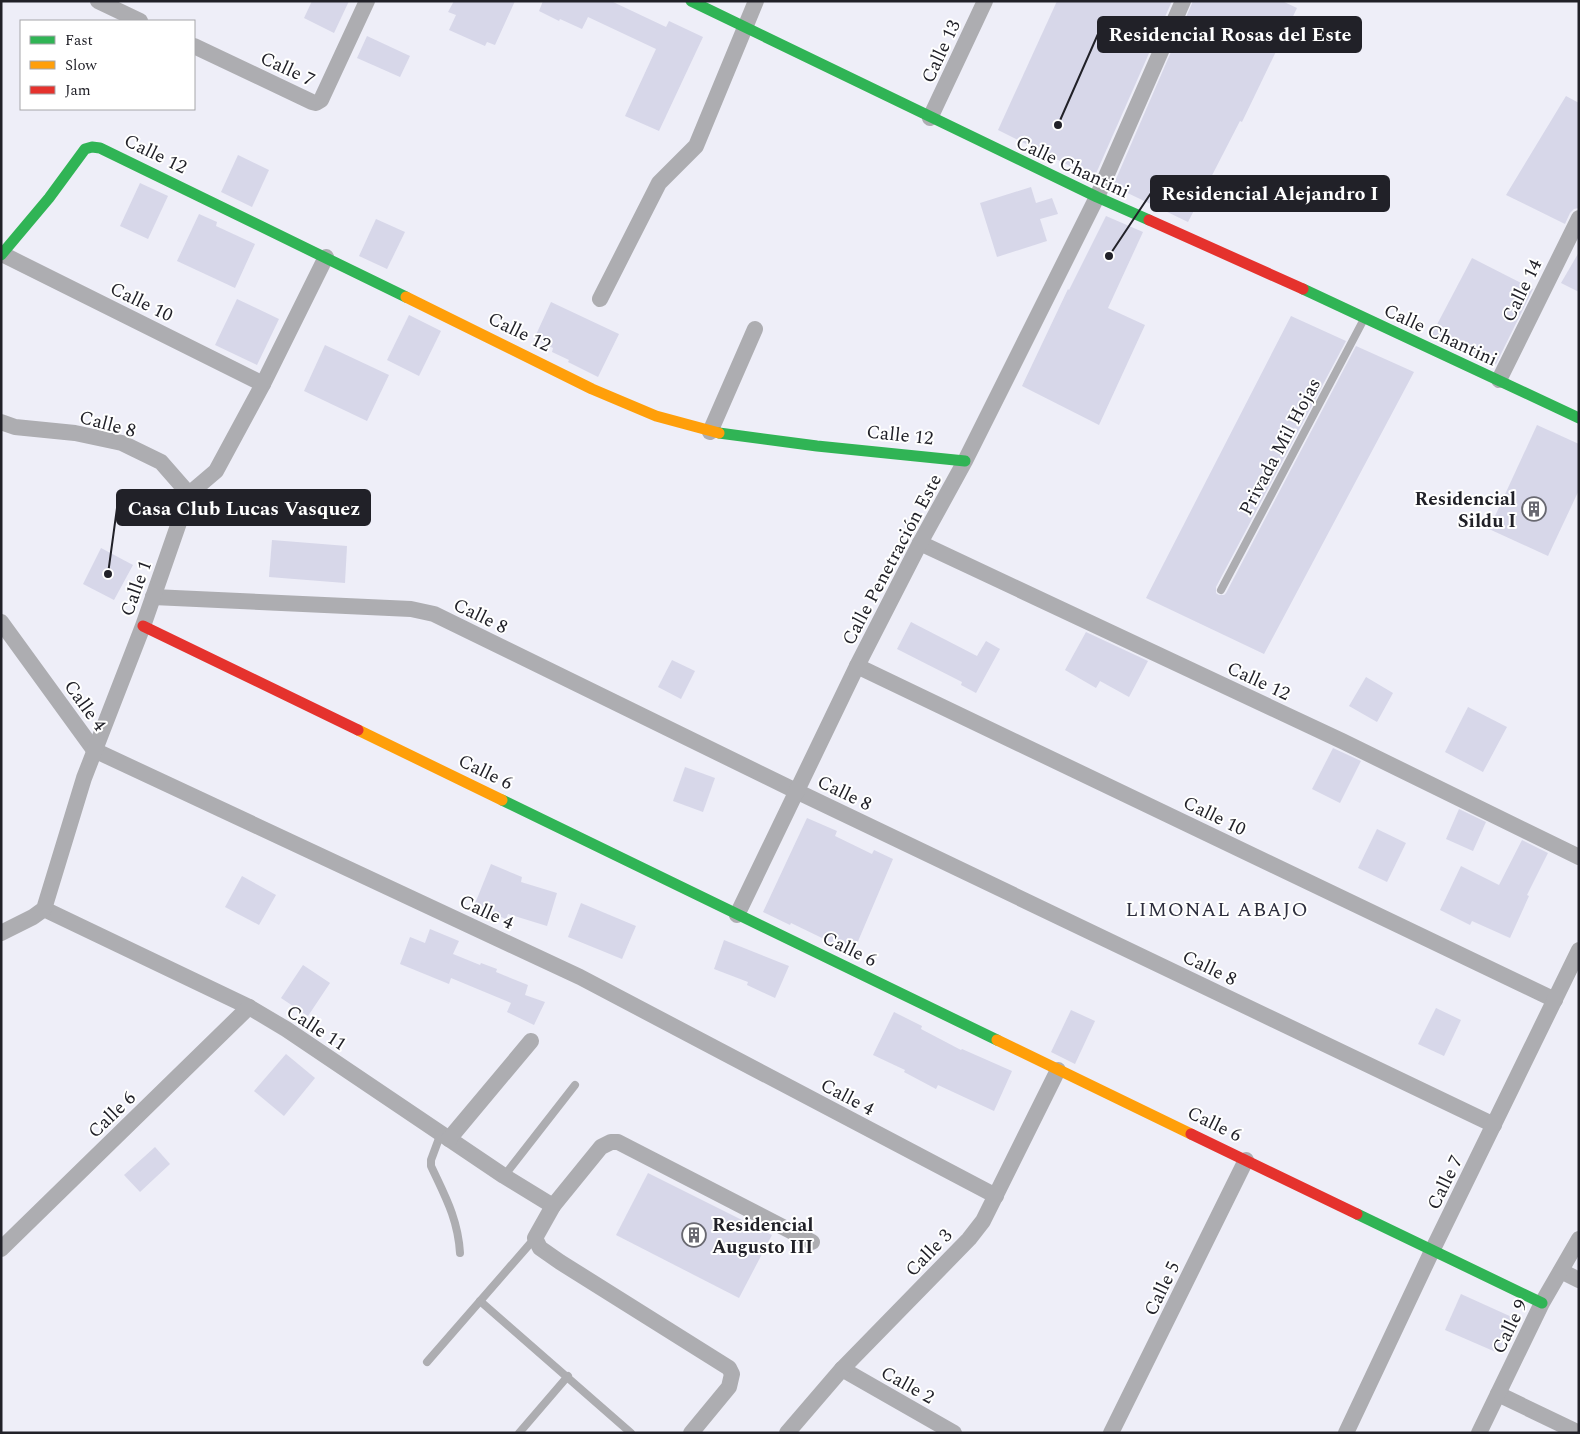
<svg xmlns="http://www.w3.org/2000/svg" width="1580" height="1434" viewBox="0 0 1580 1434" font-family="Spectral,serif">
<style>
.building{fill:#d7d7e9}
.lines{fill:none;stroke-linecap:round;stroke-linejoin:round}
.lane{stroke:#adadb1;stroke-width:8}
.street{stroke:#adadb1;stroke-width:16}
.fast{stroke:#30b455;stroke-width:11}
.slow{stroke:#ff9f0a;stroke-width:11}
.jam{stroke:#e5322d;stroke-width:11}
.labels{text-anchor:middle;stroke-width:4;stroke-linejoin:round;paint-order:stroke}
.street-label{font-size:19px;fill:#212128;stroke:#fff}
.poi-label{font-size:19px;font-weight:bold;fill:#212128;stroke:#fff;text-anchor:end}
.neighbourhood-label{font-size:20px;letter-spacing:1px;fill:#2c2d3c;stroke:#fff}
.leader{fill:none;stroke:#212128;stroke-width:2}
.callout-dot{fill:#212128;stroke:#fff;stroke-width:2}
.callout{fill:#212128;stroke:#212128;stroke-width:2}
.callout-label{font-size:20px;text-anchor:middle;font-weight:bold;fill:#fff}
</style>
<rect width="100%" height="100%" fill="#eeeef8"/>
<g class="building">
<polygon points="312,1 349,1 334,33 304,18"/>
<polygon points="454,1 515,1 495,45 487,42 485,46 449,30 456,15 448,12"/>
<polygon points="543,1 611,1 666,27 669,21 703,37 659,131 625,116 656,49 588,17 582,29 560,19 559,21 539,11"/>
<polygon points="1057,1 1172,1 1094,178 998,130"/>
<polygon points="1193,1 1282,1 1297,8 1242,122 1240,121 1188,222 1113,186"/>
<polygon points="367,36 410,56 400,77 357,58"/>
<polygon points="1566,96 1579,103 1579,208 1574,209 1570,213 1565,224 1506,195"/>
<polygon points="238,155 269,170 252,207 221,192"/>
<polygon points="140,183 168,196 148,239 120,226"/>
<polygon points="1031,187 1036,203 1052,198 1058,214 1040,219 1047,241 997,257 980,203"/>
<polygon points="199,214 217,222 216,226 255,244 235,288 177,261"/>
<polygon points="1106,216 1143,232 1108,308 1145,325 1099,425 1022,386 1068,289 1069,290"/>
<polygon points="376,219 405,232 387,269 359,256"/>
<polygon points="1579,252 1579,292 1561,283"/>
<polygon points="1472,258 1533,289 1496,364 1432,334"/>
<polygon points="237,299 279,319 257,365 215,345"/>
<polygon points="551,302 619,334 598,377 568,362 569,360 552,352 553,348 534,339"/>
<polygon points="409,315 441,331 419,376 387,360"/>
<polygon points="1291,316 1346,341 1216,587 1216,593 1219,595 1224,595 1226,593 1356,346 1414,372 1264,654 1146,598"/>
<polygon points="325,345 389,375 367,421 304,391"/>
<polygon points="1537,425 1579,444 1579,490 1548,556 1489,529"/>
<polygon points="272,540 347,546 345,583 269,577"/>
<polygon points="101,548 133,565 114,600 83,584"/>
<polygon points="911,622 977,656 986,641 1000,649 976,693 961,685 962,682 897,649"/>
<polygon points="1086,632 1148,661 1129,697 1100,681 1096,688 1065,670"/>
<polygon points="672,660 695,671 681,699 658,687"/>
<polygon points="1366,677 1393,693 1377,722 1349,706"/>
<polygon points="1468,707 1507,727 1483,772 1445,752"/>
<polygon points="1333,748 1361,761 1340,803 1312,789"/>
<polygon points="685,767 715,778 703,812 673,801"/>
<polygon points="1459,809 1486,822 1473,851 1446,839"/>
<polygon points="807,818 837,831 835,836 872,854 874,850 893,859 853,953 791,923 790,925 763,912"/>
<polygon points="1377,829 1406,843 1387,882 1358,868"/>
<polygon points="1522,840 1548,853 1527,895 1529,896 1510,938 1472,921 1470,925 1440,910 1461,866 1499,885"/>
<polygon points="491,864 522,877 521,882 557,893 547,926 508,914 506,919 474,906"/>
<polygon points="242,876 276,895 259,925 225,907"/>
<polygon points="581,903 636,926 622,959 568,937"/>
<polygon points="430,929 459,941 453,954 480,965 481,963 497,969 496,972 528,985 525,995 545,1002 534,1025 507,1012 511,1003 451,978 449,984 400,964 410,937 425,943"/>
<polygon points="724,940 789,966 775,998 747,985 748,982 714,969"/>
<polygon points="303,965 330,983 308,1016 281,998"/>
<polygon points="1436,1008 1461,1020 1444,1056 1418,1044"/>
<polygon points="1071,1010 1095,1021 1075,1064 1051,1052"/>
<polygon points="894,1012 922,1026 921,1029 961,1050 962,1049 1012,1071 994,1111 938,1085 936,1089 904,1072 905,1070 873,1055"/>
<polygon points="286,1054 315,1078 284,1116 254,1091"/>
<polygon points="155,1147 170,1164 140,1192 124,1175"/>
<polygon points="648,1173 772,1235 739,1298 616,1235"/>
<polygon points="1461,1294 1514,1318 1498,1353 1445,1330"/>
</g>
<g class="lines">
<g class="lane">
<polyline points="1221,590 1364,319"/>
<path d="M441,1133l-10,27v6c14,30 27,53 29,87"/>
<polyline points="504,1176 575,1085"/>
<polyline points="480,1301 631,1433"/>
<polyline points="427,1362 535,1238"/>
<polyline points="519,1433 568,1376"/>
</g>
<g class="street">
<polyline points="98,1 140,21"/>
<polyline points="194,46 312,102 316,103 321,100 367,1"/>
<polyline points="930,118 985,1"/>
<polyline points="2,254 263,384"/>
<polyline points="600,299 659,183 696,146 756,1"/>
<polyline points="1499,380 1579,218"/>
<polyline points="1,422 15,427 75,433 122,443 161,462 189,494"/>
<polyline points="710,432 755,329"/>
<polyline points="920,543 1342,741 1579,857"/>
<polyline points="153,597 411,609 434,614 796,791 1494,1125"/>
<polyline points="1,622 94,750 580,977 996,1196"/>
<polyline points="857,666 1555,1000"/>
<polyline points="44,909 249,1007 286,1029 504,1176 553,1206"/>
<polyline points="737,915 857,666 920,543 965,461 1097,197 1183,1"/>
<polyline points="1,933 33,917 44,909 84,778 143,626 189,494 216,471 263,384 326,257"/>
<polyline points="449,1139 531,1041"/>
<polyline points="1,1249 249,1007"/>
<polyline points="1561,1271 1579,1280"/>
<polyline points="842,1369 954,1433"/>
<polyline points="1498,1394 1579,1433"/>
<polyline points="691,1433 729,1387 732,1374 729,1368 560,1262 540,1248 535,1238 553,1206 601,1147 611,1142 618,1142 812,1242"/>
<polyline points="787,1433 842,1369 969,1239 983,1221 1058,1070"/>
<polyline points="1111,1433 1246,1160"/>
<polyline points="1346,1433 1432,1251 1579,950"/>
<polyline points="1479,1433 1542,1303 1579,1239"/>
</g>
<g class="fast">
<polyline points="691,1 1097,197 1149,220"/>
<polyline points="1,255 49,198 85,149 92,147 100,148 406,297"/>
<polyline points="1303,289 1579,418"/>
<polyline points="719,433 817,446 965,461"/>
<polyline points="502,800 997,1040"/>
<polyline points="1357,1214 1542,1303"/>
</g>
<g class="slow">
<polyline points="406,297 592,389 656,416 719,433"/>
<polyline points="358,730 502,800"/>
<polyline points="997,1040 1191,1134"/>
</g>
<g class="jam">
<polyline points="1149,220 1303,289"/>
<polyline points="143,626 358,730"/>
<polyline points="1191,1134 1357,1214"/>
</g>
</g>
<defs>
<g id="building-ring" transform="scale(1.25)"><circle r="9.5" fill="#fff" stroke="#696971" stroke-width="1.5"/><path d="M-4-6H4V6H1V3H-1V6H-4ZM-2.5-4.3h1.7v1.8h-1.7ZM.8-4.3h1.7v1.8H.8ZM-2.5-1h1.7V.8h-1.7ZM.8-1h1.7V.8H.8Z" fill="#696971"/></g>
</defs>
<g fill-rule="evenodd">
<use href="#building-ring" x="1534" y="509"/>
<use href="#building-ring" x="694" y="1235"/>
</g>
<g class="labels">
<g class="street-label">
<text transform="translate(940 51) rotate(-65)" y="7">Calle 13</text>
<text transform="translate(288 68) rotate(25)" y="7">Calle 7</text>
<text transform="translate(156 153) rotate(26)" y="7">Calle 12</text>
<text transform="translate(1073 166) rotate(25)" y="7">Calle Chantini</text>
<text transform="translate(1521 290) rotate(-64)" y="7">Calle 14</text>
<text transform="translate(142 301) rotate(26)" y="7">Calle 10</text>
<text transform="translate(520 331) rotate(26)" y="7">Calle 12</text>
<text transform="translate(1441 334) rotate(25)" y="7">Calle Chantini</text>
<text transform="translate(108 423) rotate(15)" y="7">Calle 8</text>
<text transform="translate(900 434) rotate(6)" y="7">Calle 12</text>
<text transform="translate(1279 446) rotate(-62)" y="7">Privada Mil Hojas</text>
<text transform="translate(891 559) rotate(-62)" y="7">Calle Penetración Este</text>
<text transform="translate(135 588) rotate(-70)" y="7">Calle 1</text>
<text transform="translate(481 615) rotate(26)" y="7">Calle 8</text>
<text transform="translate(1259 680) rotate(25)" y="7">Calle 12</text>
<text transform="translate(86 705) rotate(54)" y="7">Calle 4</text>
<text transform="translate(486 771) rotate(26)" y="7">Calle 6</text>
<text transform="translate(845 792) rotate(26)" y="7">Calle 8</text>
<text transform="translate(1215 815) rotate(26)" y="7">Calle 10</text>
<text transform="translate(487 911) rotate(25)" y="7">Calle 4</text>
<text transform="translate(850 948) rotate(26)" y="7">Calle 6</text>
<text transform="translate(1210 967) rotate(26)" y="7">Calle 8</text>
<text transform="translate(317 1027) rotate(33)" y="7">Calle 11</text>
<text transform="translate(848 1096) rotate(28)" y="7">Calle 4</text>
<text transform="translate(111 1114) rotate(-44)" y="7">Calle 6</text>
<text transform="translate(1215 1123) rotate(26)" y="7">Calle 6</text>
<text transform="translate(1444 1182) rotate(-64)" y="7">Calle 7</text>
<text transform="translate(928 1252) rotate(-46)" y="7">Calle 3</text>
<text transform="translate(1161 1288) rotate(-64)" y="7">Calle 5</text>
<text transform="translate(1509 1326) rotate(-64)" y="7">Calle 9</text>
<text transform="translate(908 1384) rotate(29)" y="7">Calle 2</text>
</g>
<g class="poi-label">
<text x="1516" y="505">Residencial<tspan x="1516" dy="22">Sildu I</tspan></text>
<text x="712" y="1231" text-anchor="start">Residencial<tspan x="712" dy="22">Augusto III</tspan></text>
</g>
<g class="neighbourhood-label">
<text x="1217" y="916">LIMONAL ABAJO</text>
</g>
</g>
<path class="leader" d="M1058 125L1098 34M1109 256L1151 193M108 574L117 508"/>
<g class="callout-dot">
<circle cx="1058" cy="125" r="5"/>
<circle cx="1109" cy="256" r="5"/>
<circle cx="108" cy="574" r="5"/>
</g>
<g class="callout">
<rect x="1098" y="17" width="263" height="35" rx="5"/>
<rect x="1151" y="176" width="238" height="35" rx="5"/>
<rect x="117" y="490" width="253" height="35" rx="5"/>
</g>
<g class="callout-label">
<text x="1230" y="41">Residencial Rosas del Este</text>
<text x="1270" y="200">Residencial Alejandro I</text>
<text x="244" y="515">Casa Club Lucas Vasquez</text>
</g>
<rect width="1580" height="1434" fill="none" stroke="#212128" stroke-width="5"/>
<rect x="20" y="20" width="175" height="90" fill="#ffffff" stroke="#a6a6a9"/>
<rect x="30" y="36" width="25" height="8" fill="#30b455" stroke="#a6a6a9"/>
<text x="65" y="45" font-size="15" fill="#212128">Fast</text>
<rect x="30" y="61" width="25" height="8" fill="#ff9f0a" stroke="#a6a6a9"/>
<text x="65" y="70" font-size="15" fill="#212128">Slow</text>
<rect x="30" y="86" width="25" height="8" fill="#e5322d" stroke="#a6a6a9"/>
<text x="65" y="95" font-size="15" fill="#212128">Jam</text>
</svg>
